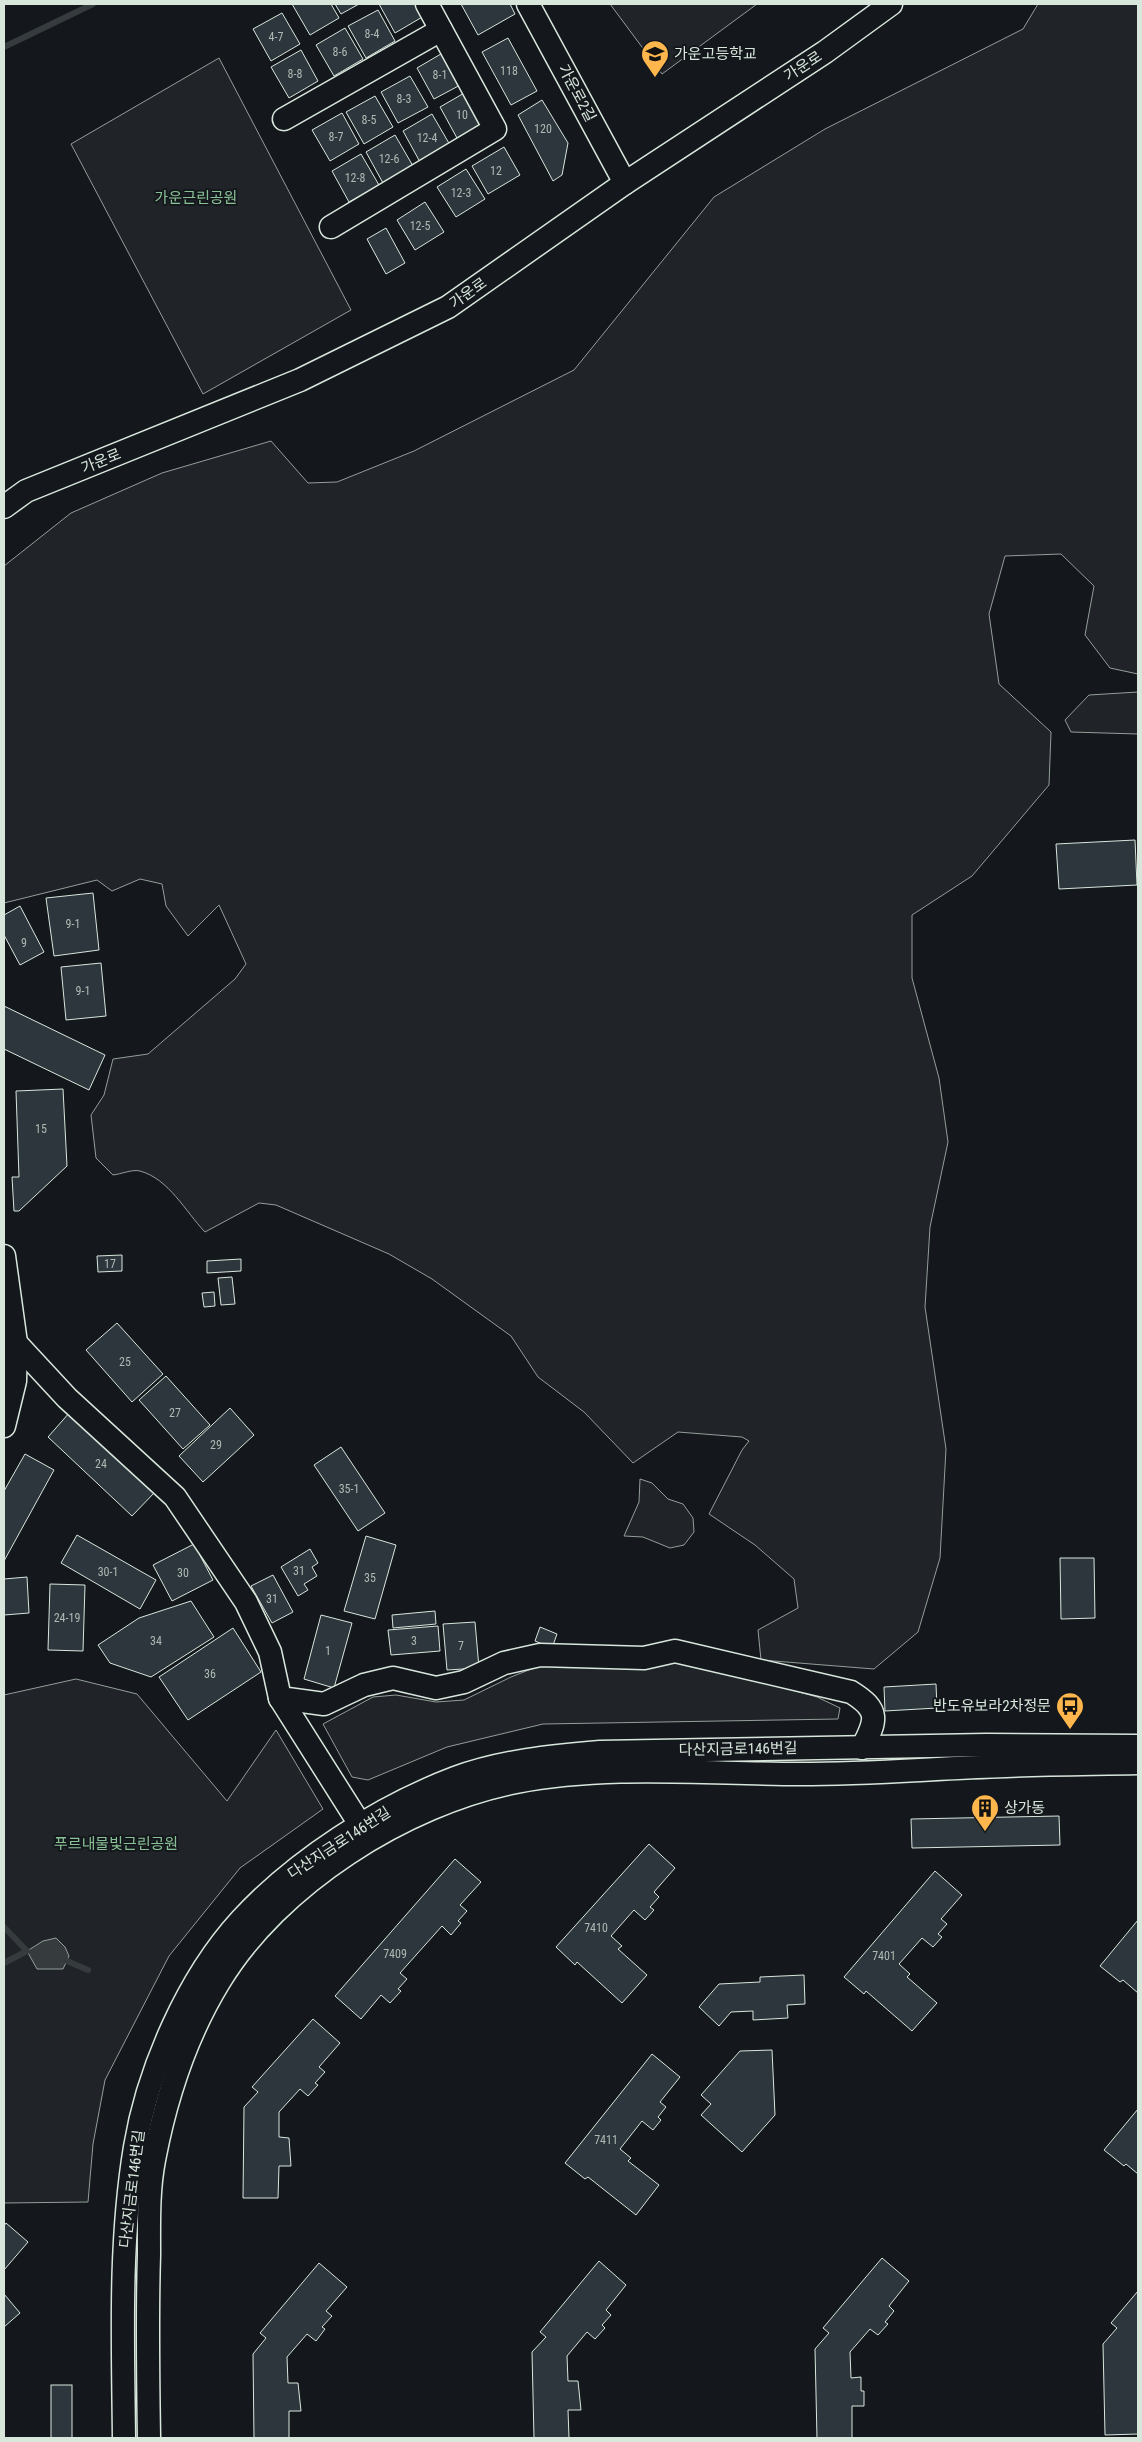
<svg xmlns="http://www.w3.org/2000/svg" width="1142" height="2442" viewBox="0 0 1142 2442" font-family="'Roboto Condensed','Noto Sans KR',sans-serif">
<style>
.green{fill:#202428;stroke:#939e99}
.water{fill:#363b3e;stroke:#939e99}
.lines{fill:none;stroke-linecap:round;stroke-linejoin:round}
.stream{stroke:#363b3e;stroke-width:6}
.building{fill:#2c363c;stroke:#d8e6dc}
.minor-casing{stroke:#d8e6dc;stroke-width:25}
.minor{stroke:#14181c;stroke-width:22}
.labels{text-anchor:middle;stroke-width:4;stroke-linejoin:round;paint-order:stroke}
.number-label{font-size:12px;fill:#adbab4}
.poi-label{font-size:15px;fill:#d8e6dc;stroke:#14181c;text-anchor:start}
.street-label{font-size:15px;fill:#d8e6dc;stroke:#14181c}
.park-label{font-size:15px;fill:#8ac095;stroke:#14181c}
</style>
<rect width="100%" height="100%" fill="#14181c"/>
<g class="green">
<polygon points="610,4 757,4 662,74"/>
<path d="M1038,4h100v670l-28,-6 -25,-33 9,-49 -33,-32 -56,2 -16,58 10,70 52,48 -2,53 -77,91 -60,39v63l27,100 9,64 -18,85 -5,80 21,142 -6,109 -22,74 -44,37 -113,-9 -3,-30 40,-22 -4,-29 -39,-34 -46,-31 33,-64 7,-9 -7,-4 -64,-5 -45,31 -49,-51 -46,-35 -27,-41 -79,-57 -43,-25 -113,-49 -17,-2 -54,29c-20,-21 -36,-53 -65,-61 -7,-2 -19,3 -27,4l-17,-17 -5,-43 13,-20 9,-36 35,-5 87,-75 11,-15 -27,-59 -31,31 -22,-30 -4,-22 -22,-5 -28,12 -15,-11 -93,23v-337l67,-53 91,-40 109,-32 37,42 29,-1 77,-31 160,-81 140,-173 111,-68 198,-100z"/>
<polygon points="219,58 351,310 203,394 71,144"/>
<polygon points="1138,692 1138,734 1071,732 1065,720 1089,695"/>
<polygon points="640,1479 652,1483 668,1499 683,1504 693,1518 694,1532 684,1545 670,1548 643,1537 624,1536 639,1502"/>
<polygon points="674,1657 817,1697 840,1708 838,1719 543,1724 447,1747 368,1780 352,1777 323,1724 373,1697 396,1695 436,1702 464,1700 511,1677 544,1664"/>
<polygon points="76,1679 137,1694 227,1801 276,1730 323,1809 240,1868 169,1956 105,2080 93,2144 88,2202 4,2203 4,1695"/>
</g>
<polygon class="water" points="56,1938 65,1947 69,1956 63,1969 37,1969 27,1951 43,1941"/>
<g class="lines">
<g class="stream">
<polyline points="4,47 93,4"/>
<polyline points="4,1927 27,1951 4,1963"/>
<polyline points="67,1961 88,1970"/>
</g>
</g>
<g class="building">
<polygon points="292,4 331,4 339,18 310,35"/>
<polygon points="335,4 359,4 341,14"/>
<polygon points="379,4 417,4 424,16 395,33"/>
<polygon points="461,4 510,4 515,14 478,35"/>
<polygon points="378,10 395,41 366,58 348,26"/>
<polygon points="282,13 300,44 271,61 253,29"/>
<polygon points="345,28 363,59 334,76 316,45"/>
<polygon points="508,38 537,91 511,105 482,52"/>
<polygon points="301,50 318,81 289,98 271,67"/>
<polygon points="446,51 464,83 434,99 417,68"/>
<polygon points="410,76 428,107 398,123 381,92"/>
<polygon points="466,92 484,123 457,138 440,107"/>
<polygon points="375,96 393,127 364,144 346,112"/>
<polygon points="542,100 568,143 562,175 553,181 518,115"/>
<polygon points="342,113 359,144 330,161 312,130"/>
<polygon points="432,114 450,145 420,162 403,131"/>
<polygon points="395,135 413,166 383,183 366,152"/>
<polygon points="504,147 520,175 488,194 472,166"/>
<polygon points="361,154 379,185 349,202 332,171"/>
<polygon points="466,169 485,199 456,217 437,187"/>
<polygon points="425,202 444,232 415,250 397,220"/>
<polygon points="386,228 405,263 386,274 367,239"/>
<polygon points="1135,840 1137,885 1059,889 1056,844"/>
<polygon points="93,893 99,950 54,956 46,898"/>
<polygon points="20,906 44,952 20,965 4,935 4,915"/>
<polygon points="101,963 106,1016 66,1020 61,967"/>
<polygon points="4,1006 105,1055 89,1090 4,1049"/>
<polygon points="63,1089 67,1166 19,1211 14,1211 12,1177 19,1177 16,1091"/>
<polygon points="122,1255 122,1271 98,1272 97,1256"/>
<polygon points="241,1259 241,1271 207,1273 207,1261"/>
<polygon points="232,1277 235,1304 221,1305 218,1278"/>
<polygon points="214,1292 215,1306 204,1307 202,1293"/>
<polygon points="117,1323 163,1374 132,1402 86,1350"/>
<polygon points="166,1376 210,1425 183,1449 139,1400"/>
<polygon points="230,1408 254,1435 203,1482 179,1456"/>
<polygon points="70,1412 155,1492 132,1516 48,1437"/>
<polygon points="341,1447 385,1513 358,1531 314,1465"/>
<polygon points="25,1454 54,1470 4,1561 4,1491"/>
<polygon points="77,1535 156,1580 140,1609 61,1563"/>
<polygon points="366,1536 396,1545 375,1619 344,1611"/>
<polygon points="194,1544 213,1580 172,1601 153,1565"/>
<polygon points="310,1549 318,1563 312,1567 317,1576 304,1584 308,1590 298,1596 281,1567"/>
<polygon points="1060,1558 1094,1558 1095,1618 1061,1619"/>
<polygon points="273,1575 293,1612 272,1623 251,1586"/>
<polygon points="27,1577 29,1613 4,1615 4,1579"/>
<polygon points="50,1584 85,1585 83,1651 48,1650"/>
<polygon points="191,1601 214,1637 151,1677 110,1663 98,1645 139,1618"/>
<polygon points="435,1611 436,1624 393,1628 392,1615"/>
<polygon points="321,1615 352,1623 334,1688 304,1679"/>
<polygon points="475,1622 479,1668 447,1670 443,1624"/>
<polygon points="438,1626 440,1651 391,1655 388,1630"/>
<polygon points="540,1627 557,1634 552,1648 535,1641"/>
<polygon points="233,1628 261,1672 188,1720 159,1677"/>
<polygon points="936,1684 937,1708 885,1711 884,1687"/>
<polygon points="1059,1816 1060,1845 912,1848 911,1819"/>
<polygon points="649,1844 675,1868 654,1892 659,1897 650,1907 654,1910 645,1920 634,1910 611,1936 622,1946 618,1949 647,1975 622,2003 577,1962 575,1965 556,1947"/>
<polygon points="455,1859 481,1882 460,1905 467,1911 458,1921 461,1923 451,1935 442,1926 400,1973 407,1979 398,1989 401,1991 390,2003 381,1995 361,2019 335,1996"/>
<polygon points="935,1871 962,1895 941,1919 947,1924 938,1934 942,1937 933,1947 922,1938 899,1964 910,1974 907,1977 937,2003 912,2031 866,1991 864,1994 844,1977"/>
<polygon points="1138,1920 1138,1993 1123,1980 1120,1982 1100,1966"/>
<polygon points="804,1975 805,2004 787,2005 788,2018 753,2020 753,2011 731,2012 719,2026 699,2007 719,1984 760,1982 760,1977"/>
<polygon points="313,2019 340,2043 319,2067 325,2072 315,2083 318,2085 308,2096 300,2089 279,2112 279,2137 289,2138 291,2166 279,2166 278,2198 243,2198 244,2107 258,2092 252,2087"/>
<polygon points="772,2050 775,2115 742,2152 701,2115 711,2104 701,2095 740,2051"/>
<polygon points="652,2054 680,2077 660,2102 666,2107 658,2117 661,2120 653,2130 642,2121 620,2149 631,2158 628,2161 659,2185 636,2215 588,2177 585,2179 565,2163"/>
<polygon points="1138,2109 1138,2174 1126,2164 1124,2166 1104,2150"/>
<polygon points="6,2223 28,2242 4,2270 4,2226"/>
<polygon points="882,2258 909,2281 889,2306 894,2311 885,2322 888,2324 878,2335 870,2329 850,2352 851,2378 861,2377 861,2391 864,2391 864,2406 852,2406 852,2438 817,2438 815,2349 829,2333 823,2328"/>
<polygon points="599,2261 626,2285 606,2310 611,2315 602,2325 605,2328 595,2339 587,2332 567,2356 568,2381 578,2381 581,2410 568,2410 569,2438 534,2438 532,2352 546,2337 540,2332"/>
<polygon points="319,2263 347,2287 326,2311 332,2316 322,2327 325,2329 316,2341 307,2334 287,2357 288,2383 298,2383 301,2411 289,2411 289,2438 254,2438 253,2354 266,2338 260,2333"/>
<polygon points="1138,2291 1138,2434 1105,2435 1103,2344 1117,2328 1111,2323"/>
<polygon points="4,2294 20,2313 4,2327"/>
<rect x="51" y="2385" width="21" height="53"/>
</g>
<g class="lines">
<g class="minor-casing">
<g id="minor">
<polyline points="528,4 625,183"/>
<polyline points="284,119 441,30"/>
<polyline points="331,227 495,129 427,4"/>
<polyline points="4,507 26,491 300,380 448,307 625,183 825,52 891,4"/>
<polyline points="4,1256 16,1343 15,1381 4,1426"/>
<path d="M16,1343l51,55 108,99 71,105 24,50 10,46 44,6 40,-19 29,-7 43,10 28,-6 40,-19 36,-8 104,3 31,-7 176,41c29,18 26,28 11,56"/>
<polyline points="280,1698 368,1837"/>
<path d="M124,2438c-1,-97 -5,-194 11,-291 13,-78 53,-169 106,-227 55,-60 138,-113 214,-142 46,-17 97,-22 145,-26l386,-7 152,1"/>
<path d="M149,2438c-1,-61 -2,-122 0,-183 0,-31 -1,-64 5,-95 12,-63 32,-124 65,-178 59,-98 186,-178 297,-200 93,-18 191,-8 285,-8 69,0 137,-6 205,-8 44,-2 88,-2 132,-3"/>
</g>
</g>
<use href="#minor" class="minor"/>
</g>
<defs>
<g id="school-pin" transform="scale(1.4375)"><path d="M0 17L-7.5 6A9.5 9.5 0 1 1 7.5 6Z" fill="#ffb74d" stroke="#14181c"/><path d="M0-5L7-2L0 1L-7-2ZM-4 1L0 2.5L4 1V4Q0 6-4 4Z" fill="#111"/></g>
<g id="bus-pin" transform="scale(1.4375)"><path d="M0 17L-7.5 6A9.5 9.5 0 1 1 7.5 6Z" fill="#ffb74d" stroke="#14181c"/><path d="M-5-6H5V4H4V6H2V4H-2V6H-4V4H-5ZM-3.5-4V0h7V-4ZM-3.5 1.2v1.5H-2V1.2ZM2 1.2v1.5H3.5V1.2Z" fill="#111"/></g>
<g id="building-pin" transform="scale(1.4375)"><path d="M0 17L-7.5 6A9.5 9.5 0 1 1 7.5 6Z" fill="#ffb74d" stroke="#14181c"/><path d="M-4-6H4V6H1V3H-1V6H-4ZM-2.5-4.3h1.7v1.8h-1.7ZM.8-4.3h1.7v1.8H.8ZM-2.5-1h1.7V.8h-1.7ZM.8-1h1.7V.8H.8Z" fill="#111"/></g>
</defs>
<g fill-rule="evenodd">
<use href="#school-pin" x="655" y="54"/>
<use href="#bus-pin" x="1070" y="1706"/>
<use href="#building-pin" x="985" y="1808"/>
</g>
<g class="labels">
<g class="number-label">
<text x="372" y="38">8-4</text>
<text x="276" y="41">4-7</text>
<text x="340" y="56">8-6</text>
<text x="509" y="75">118</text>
<text x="295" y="78">8-8</text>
<text x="440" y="79">8-1</text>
<text x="404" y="103">8-3</text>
<text x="462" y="119">10</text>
<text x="369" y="124">8-5</text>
<text x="543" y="133">120</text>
<text x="336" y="141">8-7</text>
<text x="427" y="142">12-4</text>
<text x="389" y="163">12-6</text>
<text x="496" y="175">12</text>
<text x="355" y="182">12-8</text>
<text x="461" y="197">12-3</text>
<text x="420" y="230">12-5</text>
<text x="73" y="928">9-1</text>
<text x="24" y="947">9</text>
<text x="83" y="995">9-1</text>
<text x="41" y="1133">15</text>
<text x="110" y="1268">17</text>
<text x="125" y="1366">25</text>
<text x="175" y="1417">27</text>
<text x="216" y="1449">29</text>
<text x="101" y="1468">24</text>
<text x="349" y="1493">35-1</text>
<text x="299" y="1575">31</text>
<text x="108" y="1576">30-1</text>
<text x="183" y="1577">30</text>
<text x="370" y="1582">35</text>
<text x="272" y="1603">31</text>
<text x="67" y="1622">24-19</text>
<text x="156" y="1645">34</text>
<text x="414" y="1645">3</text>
<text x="461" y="1650">7</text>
<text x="328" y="1655">1</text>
<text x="210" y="1678">36</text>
<text x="596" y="1932">7410</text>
<text x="395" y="1958">7409</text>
<text x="884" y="1960">7401</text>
<text x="606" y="2144">7411</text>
</g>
<g class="poi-label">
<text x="674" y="59">가운고등학교</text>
<text x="1051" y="1711" text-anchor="end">반도유보라2차정문</text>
<text x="1004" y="1813">상가동</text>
</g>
<g class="street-label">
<text transform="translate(803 66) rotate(-33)" y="5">가운로</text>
<text transform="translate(577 93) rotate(62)" y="5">가운로2길</text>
<text transform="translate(468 293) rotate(-35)" y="5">가운로</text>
<text transform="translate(101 461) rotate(-22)" y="5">가운로</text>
<text transform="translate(738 1749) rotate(-1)" y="5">다산지금로146번길</text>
<text transform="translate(339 1843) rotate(-33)" y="5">다산지금로146번길</text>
<text transform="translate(132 2189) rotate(-83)" y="5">다산지금로146번길</text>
</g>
<g class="park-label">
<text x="196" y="203">가운근린공원</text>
<text x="116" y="1849">푸르내물빛근린공원</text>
</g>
</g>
<rect width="1142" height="2442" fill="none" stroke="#d8e6dc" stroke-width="10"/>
</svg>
